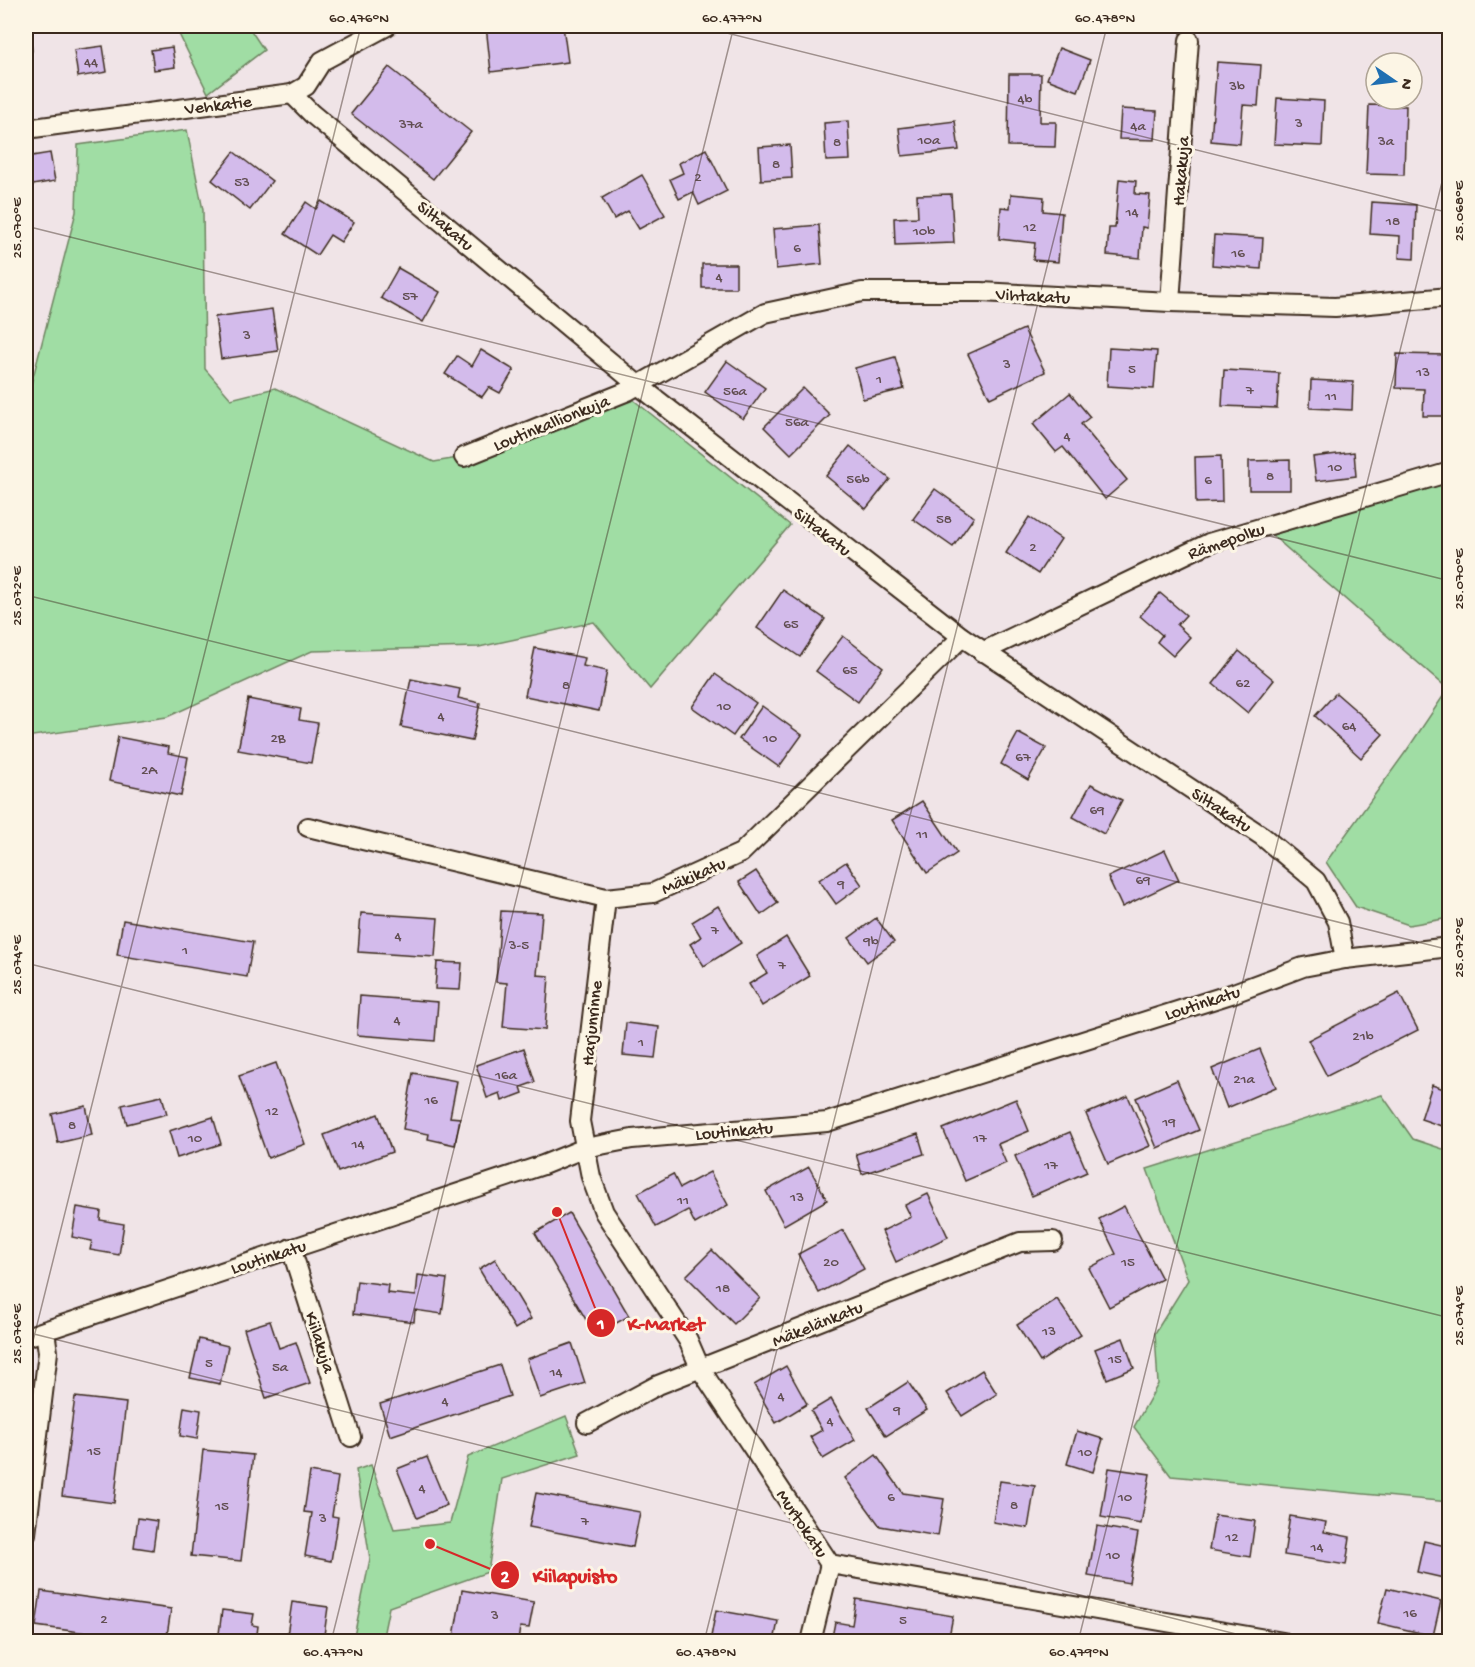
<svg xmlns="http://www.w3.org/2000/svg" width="1475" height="1667" viewBox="0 0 1475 1667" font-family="'Gochi Hand',sans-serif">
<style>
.green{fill:#a0dda4;stroke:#6e8461;stroke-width:1.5}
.building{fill:#d3bbeb;stroke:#3b2a1e;stroke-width:1.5}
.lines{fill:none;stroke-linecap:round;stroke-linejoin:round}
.street-casing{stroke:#3b2a1e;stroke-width:22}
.street{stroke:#fcf5e5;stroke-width:18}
.ticks{fill:none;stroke:#3b2a1e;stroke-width:1.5;stroke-opacity:0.45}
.labels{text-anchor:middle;stroke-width:6;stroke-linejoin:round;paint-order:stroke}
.number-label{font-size:15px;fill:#614e51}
.street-label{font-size:18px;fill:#3b2a1e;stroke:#fcf5e5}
.leader{fill:none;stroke:#d62828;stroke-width:2}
.callout-dot{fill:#d62828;stroke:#fcf5e5;stroke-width:2}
.mark-label{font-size:18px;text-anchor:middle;font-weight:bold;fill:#fff}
.callout-label{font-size:20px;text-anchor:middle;font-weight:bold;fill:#d62828;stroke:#fcf5e5;stroke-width:6;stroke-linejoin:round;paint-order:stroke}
.neatline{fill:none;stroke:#3b2a1e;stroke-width:2}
.ticks-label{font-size:15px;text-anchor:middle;fill:#3b2a1e}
</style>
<rect width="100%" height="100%" fill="#f0e4e7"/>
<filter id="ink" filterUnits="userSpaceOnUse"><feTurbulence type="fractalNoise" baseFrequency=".0167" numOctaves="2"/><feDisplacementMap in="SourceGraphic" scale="12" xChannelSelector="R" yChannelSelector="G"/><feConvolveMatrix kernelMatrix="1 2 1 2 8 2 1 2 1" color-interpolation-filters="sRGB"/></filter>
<g filter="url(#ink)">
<g class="green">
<polygon points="175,26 248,26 264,50 208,93"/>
<polygon points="187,130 203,210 205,369 231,399 275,388 434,462 464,457 626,394 790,525 650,689 594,622 479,647 312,651 167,717 26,737 26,404 76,212 78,145"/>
<polygon points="1449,481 1449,918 1409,925 1356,907 1326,862 1407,750 1448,689 1272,535"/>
<polygon points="1382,1095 1413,1139 1449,1151 1449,1502 1171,1476 1134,1427 1158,1384 1155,1333 1188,1280 1147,1169"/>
<polygon points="566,1416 580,1454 502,1479 488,1572 389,1607 382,1641 353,1641 370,1559 356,1470 371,1465 394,1529 450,1523 468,1457"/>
</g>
<g class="building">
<polygon points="26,26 29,26 32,51 26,52"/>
<polygon points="486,26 563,26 568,62 491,72"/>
<polygon points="103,46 107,72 78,77 74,50"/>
<polygon points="172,47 175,67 154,70 151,50"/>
<polygon points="1059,48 1090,60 1078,91 1047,79"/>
<polygon points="1217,62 1261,65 1258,106 1243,105 1240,144 1211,141"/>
<polygon points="389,67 471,132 433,179 351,114"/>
<polygon points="1009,74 1041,74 1040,122 1056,122 1055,147 1008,146"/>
<polygon points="1277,98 1324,101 1322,146 1274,144"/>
<polygon points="1369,105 1406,106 1404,175 1366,174"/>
<polygon points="1121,109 1157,111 1155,140 1119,139"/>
<polygon points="1447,117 1450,117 1450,146 1445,146"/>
<polygon points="848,121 850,160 826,161 824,123"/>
<polygon points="955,121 959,150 902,156 899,128"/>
<polygon points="790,145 792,178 761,180 759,147"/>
<polygon points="706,149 727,191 699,205 693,192 679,199 670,179 683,173 679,163"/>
<polygon points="234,152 272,181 250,210 212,180"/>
<polygon points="50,153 55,181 27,186 26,157"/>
<polygon points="642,175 665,215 639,229 628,211 614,219 602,198"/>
<polygon points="1119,179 1136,181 1135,194 1150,195 1147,228 1142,227 1140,258 1107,255 1109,228 1115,228"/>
<polygon points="951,194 954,243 895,245 894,218 918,217 917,195"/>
<polygon points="1011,194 1044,197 1043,211 1062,213 1058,262 1033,260 1035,243 999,239 1001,207 1010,208"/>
<polygon points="321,201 354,222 341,242 330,235 317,255 285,234 306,202 316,209"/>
<polygon points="1372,202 1416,205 1414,259 1399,258 1400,236 1370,234"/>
<polygon points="819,225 822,264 776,269 773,229"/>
<polygon points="1214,235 1263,238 1261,269 1212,265"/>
<rect x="702" y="264" width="34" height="24"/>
<polygon points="398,268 440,292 423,322 381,298"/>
<polygon points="272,309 278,351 221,359 215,317"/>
<polygon points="1024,329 1045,372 990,398 968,354"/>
<polygon points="1109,348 1157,351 1154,389 1107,386"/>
<polygon points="481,350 514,370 500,393 489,387 482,397 445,374 457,356 472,366"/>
<polygon points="1397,354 1449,355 1448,416 1423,416 1424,389 1396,388"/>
<polygon points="895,357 904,389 863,399 855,368"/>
<polygon points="727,361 765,388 743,419 705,392"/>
<polygon points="1224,370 1279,373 1277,408 1222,406"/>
<polygon points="1311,380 1353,382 1352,410 1310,408"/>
<polygon points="803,388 830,415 791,454 764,427"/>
<polygon points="1070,393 1090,417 1081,424 1127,480 1105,499 1063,447 1056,452 1033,424"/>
<polygon points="850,446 890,479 866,509 826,476"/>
<polygon points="1354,452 1356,476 1316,481 1313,457"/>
<polygon points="1221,456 1222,502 1196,503 1195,457"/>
<polygon points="1290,460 1290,490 1249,490 1249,461"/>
<polygon points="935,489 974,517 953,547 913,519"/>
<polygon points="1029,517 1061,539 1038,574 1006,553"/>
<polygon points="783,590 825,619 800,657 757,628"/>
<polygon points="1160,593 1186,615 1177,625 1190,637 1173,656 1157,642 1162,635 1140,616"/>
<polygon points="843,636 883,667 858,702 816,671"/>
<polygon points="535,648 585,658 583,666 607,671 599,711 525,696"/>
<polygon points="1239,651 1274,680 1248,713 1213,684"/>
<polygon points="715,674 756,703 733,736 692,707"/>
<polygon points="411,679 460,689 458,698 480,703 472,741 401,727"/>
<polygon points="1336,693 1383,734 1361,758 1315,716"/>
<polygon points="248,699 301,709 299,720 318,723 311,763 238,750"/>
<polygon points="762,706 802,735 779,767 739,739"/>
<polygon points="1018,733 1046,748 1028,780 1001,764"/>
<polygon points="118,737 169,747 168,753 188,757 181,796 109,781"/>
<polygon points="1091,784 1122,800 1104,834 1073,817"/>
<polygon points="922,801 957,853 927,873 892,820"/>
<polygon points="1165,850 1179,880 1122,907 1108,877"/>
<polygon points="846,862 862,885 836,904 819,880"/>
<polygon points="756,871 778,903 761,915 739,882"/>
<polygon points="718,906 741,943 704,966 690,944 701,937 692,922"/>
<polygon points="501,911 542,913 537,975 549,976 545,1030 503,1027 507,983 496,982"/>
<polygon points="361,913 438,918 435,957 358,952"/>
<polygon points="876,918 894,942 867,962 849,938"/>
<polygon points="123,920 253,942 247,977 117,955"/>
<polygon points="786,937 810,976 762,1006 749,984 767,973 757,956"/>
<polygon points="437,962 462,963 460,990 435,989"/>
<polygon points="1399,993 1418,1030 1327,1076 1308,1040"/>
<polygon points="360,996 438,1002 435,1041 357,1035"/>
<polygon points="626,1023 659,1027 655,1058 623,1055"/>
<polygon points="524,1048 535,1082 521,1087 523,1093 502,1101 500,1093 487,1098 476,1065"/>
<polygon points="1260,1049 1276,1087 1227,1108 1212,1069"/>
<polygon points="276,1063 305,1144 268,1158 239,1076"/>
<polygon points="413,1073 457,1081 450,1117 460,1118 455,1145 428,1139 429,1134 403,1129"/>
<polygon points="1177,1080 1199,1130 1157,1148 1136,1098"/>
<polygon points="1432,1085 1450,1091 1450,1129 1421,1119"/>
<polygon points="162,1096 167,1114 127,1124 122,1105"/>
<polygon points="1128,1096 1150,1146 1108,1164 1086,1114"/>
<polygon points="1016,1099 1029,1131 998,1144 1006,1163 965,1181 943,1129"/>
<polygon points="86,1106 92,1135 58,1143 52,1114"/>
<polygon points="378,1114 392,1152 338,1172 324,1135"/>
<polygon points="213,1117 221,1144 177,1158 169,1131"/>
<polygon points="1070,1132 1087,1172 1032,1196 1015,1156"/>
<polygon points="918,1134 924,1154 862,1174 856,1154"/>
<polygon points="809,1167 827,1200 784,1225 766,1191"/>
<polygon points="710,1172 728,1205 695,1224 688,1210 656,1227 638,1193 673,1174 680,1188"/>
<polygon points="928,1194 948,1237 896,1262 882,1231 911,1217 905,1205"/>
<polygon points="1124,1206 1162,1279 1109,1307 1089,1268 1116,1254 1099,1219"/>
<polygon points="77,1207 101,1211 100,1220 124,1224 119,1255 90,1250 92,1241 72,1237"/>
<polygon points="569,1213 629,1316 595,1335 535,1233"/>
<polygon points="843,1230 864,1269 819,1293 798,1254"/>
<polygon points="712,1250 760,1298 734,1324 686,1276"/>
<polygon points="495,1259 531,1319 515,1329 479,1269"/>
<polygon points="418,1275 447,1279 442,1314 415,1310 414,1322 353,1314 357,1281 388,1285 387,1293 416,1296"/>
<polygon points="1057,1299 1081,1335 1040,1362 1017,1325"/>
<polygon points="270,1321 279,1348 296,1342 310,1383 266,1398 244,1329"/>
<polygon points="1123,1338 1134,1368 1107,1379 1095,1349"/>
<polygon points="199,1339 228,1346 220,1384 190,1378"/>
<polygon points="572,1343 585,1383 540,1398 527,1359"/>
<polygon points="500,1365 510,1396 390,1436 380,1404"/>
<polygon points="786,1366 807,1404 776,1423 754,1385"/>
<polygon points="982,1370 997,1394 962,1416 947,1393"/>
<polygon points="908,1382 927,1410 886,1436 868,1408"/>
<polygon points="75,1397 126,1403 114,1503 62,1496"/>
<polygon points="831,1399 855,1440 823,1459 810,1437 822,1430 811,1411"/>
<polygon points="184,1407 201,1410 197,1439 180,1436"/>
<polygon points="1077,1431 1103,1439 1093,1472 1067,1464"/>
<polygon points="203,1450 253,1455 241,1561 191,1556"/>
<polygon points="876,1455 903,1493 944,1499 938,1536 880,1526 845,1478"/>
<polygon points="427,1457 447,1505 417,1518 397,1469"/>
<polygon points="1109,1468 1150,1474 1141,1524 1101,1517"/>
<polygon points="310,1472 338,1477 332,1516 338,1517 331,1561 305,1556 312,1513 304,1512"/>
<polygon points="1000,1481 1035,1486 1028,1528 993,1522"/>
<polygon points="536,1493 640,1512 633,1547 529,1527"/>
<polygon points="1215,1515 1255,1521 1250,1557 1209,1550"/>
<polygon points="1290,1516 1326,1522 1324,1532 1350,1537 1346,1565 1284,1555"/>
<polygon points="138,1518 157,1521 153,1550 134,1547"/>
<polygon points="1097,1526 1138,1533 1129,1583 1088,1576"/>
<polygon points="1424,1541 1450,1547 1448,1579 1417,1572"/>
<polygon points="1387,1588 1441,1601 1433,1636 1378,1623"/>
<polygon points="462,1590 534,1602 529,1628 520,1627 518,1642 453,1642"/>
<polygon points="41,1591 171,1609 166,1642 100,1642 101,1635 36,1626"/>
<polygon points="856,1599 953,1616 948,1642 905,1642 870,1635 869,1642 831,1642 835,1622 852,1625"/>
<polygon points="292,1602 328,1607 323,1642 286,1642"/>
<polygon points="222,1610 254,1614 252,1625 258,1626 256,1642 218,1642"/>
<polygon points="716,1610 778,1621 774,1642 710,1642"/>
</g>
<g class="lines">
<g class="street-casing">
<g id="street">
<polyline points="292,94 312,114 638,385 962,637 1262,836 1316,881 1338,922 1345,959"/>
<polyline points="26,129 292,94 306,86 322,61 387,26"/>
<polyline points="1170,302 1189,40"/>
<polyline points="464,457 628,391 765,313 862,292 981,292 1170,302 1335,307 1450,297"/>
<polyline points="982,652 1209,543 1450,472"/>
<polyline points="308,827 606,898 653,893 741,853 962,637"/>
<polyline points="606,898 580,1121 591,1177 604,1212 688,1340 701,1370 830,1564 1283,1642"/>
<polyline points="291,1248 351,1437"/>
<polyline points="26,1337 543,1165 585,1148 632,1139 827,1122 1231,994 1303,967 1345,959 1450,947"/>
<polyline points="587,1423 658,1385 1020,1242 1053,1241"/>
<polyline points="26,1534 48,1352 45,1331"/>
<polyline points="811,1642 830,1564"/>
</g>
</g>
<use href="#street" class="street"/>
</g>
</g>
<path class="ticks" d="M699,26l751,187M26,226l1424,355M26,595l1424,355M26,963l1424,355M26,1332l1242,310M26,1369l335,-1343M331,1642l403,-1616M704,1642l403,-1616M1078,1642l372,-1492"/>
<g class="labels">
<g class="number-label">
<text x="91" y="66">44</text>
<text x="1237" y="90">3b</text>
<text x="1025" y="103">4b</text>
<text x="1299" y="127">3</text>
<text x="411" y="128">37a</text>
<text x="1138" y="130">4a</text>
<text x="929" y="144">10a</text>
<text x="1386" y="145">3a</text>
<text x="837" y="146">8</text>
<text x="776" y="168">8</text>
<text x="698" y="181">2</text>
<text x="242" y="186">53</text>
<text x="1132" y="216">14</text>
<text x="1393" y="225">18</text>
<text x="1030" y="231">12</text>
<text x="924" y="235">10b</text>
<text x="797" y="252">6</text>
<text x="1238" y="257">16</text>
<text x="719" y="281">4</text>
<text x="410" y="300">57</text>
<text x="247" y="339">3</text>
<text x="1007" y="368">3</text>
<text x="1132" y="373">5</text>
<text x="1423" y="376">13</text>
<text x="879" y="383">1</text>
<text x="1250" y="394">7</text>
<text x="735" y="395">56a</text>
<text x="1331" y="400">11</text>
<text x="797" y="426">56a</text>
<text x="1067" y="440">4</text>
<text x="1335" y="471">10</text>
<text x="1270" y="480">8</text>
<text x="858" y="483">56b</text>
<text x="1208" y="484">6</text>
<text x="944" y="523">58</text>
<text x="1033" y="551">2</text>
<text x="791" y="628">65</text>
<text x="850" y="674">65</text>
<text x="1243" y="687">62</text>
<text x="566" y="689">8</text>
<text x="724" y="710">10</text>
<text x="441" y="720">4</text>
<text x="1349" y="730">64</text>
<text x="278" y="742">2B</text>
<text x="770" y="742">10</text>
<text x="1023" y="761">67</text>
<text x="149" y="774">2A</text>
<text x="1097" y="814">69</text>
<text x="922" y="838">11</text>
<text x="1143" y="884">69</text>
<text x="841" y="888">9</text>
<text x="715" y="934">7</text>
<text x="398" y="940">4</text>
<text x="871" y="945">9b</text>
<text x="519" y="949">3-5</text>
<text x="185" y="954">1</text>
<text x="782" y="969">7</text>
<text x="397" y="1024">4</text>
<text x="1363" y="1040">21b</text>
<text x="641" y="1046">1</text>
<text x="506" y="1079">16a</text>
<text x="1244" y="1083">21a</text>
<text x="431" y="1104">16</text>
<text x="272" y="1115">12</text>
<text x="1169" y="1126">19</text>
<text x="72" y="1129">8</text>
<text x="195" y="1142">10</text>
<text x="980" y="1142">17</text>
<text x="358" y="1148">14</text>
<text x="1051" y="1169">17</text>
<text x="797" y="1201">13</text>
<text x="683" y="1204">11</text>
<text x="831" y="1266">20</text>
<text x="1128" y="1266">15</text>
<text x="723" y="1292">18</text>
<text x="1049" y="1335">13</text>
<text x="1115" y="1363">15</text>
<text x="209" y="1367">5</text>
<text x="280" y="1371">5a</text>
<text x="556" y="1376">14</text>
<text x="781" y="1400">4</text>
<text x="445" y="1405">4</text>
<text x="897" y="1414">9</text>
<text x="830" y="1425">4</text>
<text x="94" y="1455">15</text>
<text x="1085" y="1456">10</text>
<text x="422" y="1492">4</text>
<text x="891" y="1501">6</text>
<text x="1125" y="1501">10</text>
<text x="1014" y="1509">8</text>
<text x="222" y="1510">15</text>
<text x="323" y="1522">3</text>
<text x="585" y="1525">7</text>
<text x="1232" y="1541">12</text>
<text x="1317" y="1551">14</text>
<text x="1113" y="1559">10</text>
<text x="1410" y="1617">16</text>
<text x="495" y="1619">3</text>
<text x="104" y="1623">2</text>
<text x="903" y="1624">5</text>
</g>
<g class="street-label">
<text transform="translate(218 104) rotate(-7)" y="6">Vehkatie</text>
<text transform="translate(1180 171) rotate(-86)" y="6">Hakakuja</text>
<text transform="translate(446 225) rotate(40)" y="6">Siltakatu</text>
<text transform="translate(1033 295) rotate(3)" y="6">Vihtakatu</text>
<text transform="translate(551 422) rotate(-22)" y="6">Loutinkallionkuja</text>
<text transform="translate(823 531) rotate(38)" y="6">Siltakatu</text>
<text transform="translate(1226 540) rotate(-19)" y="6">Rämepolku</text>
<text transform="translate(1222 809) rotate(33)" y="6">Siltakatu</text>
<text transform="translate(693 875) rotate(-24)" y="6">Mäkikatu</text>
<text transform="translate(1202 1002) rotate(-18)" y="6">Loutinkatu</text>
<text transform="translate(591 1023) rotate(-84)" y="6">Harjunrinne</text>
<text transform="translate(734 1130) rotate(-5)" y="6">Loutinkatu</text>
<text transform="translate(268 1256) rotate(-18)" y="6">Loutinkatu</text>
<text transform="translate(817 1323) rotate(-22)" y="6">Mäkelänkatu</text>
<text transform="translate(321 1342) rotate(72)" y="6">Kiilakuja</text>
<text transform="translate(803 1523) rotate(56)" y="6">Murtokatu</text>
</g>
</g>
<path class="leader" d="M557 1212L601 1323M430 1544L505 1575"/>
<g class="callout-dot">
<circle cx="557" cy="1212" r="6"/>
<circle cx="430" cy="1544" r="6"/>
<circle cx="601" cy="1323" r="15"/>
<circle cx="505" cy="1575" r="15"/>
</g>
<g class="mark-label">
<text x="601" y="1329">1</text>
<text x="505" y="1582">2</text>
</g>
<g class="callout-label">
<text x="666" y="1330">K-Market</text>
<text x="575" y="1582">Kiilapuisto</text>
</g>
<rect width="1475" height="1667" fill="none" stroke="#fcf5e5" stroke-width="66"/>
<g transform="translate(1394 81) rotate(104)"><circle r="28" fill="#fcf5e5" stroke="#afa495" stroke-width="1.5"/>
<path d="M0-4.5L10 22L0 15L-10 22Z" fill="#1f6fb2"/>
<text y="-9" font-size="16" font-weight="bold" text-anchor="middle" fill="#3b2a1e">N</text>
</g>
<rect x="33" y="33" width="1409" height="1601" class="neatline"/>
<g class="ticks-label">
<text x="359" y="22">60.476°N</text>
<text x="732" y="22">60.477°N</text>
<text x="1105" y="22">60.478°N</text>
<text transform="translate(1458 211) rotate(-90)" y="5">25.068°E</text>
<text transform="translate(16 228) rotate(-90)" y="5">25.070°E</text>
<text transform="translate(1458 579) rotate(-90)" y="5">25.070°E</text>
<text transform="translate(16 596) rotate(-90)" y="5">25.072°E</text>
<text transform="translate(1458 948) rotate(-90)" y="5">25.072°E</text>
<text transform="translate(16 965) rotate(-90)" y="5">25.074°E</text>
<text transform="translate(1458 1316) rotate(-90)" y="5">25.074°E</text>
<text transform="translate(16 1334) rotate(-90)" y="5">25.076°E</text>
<text x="333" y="1656">60.477°N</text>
<text x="706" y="1656">60.478°N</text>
<text x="1079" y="1656">60.479°N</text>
</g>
</svg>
